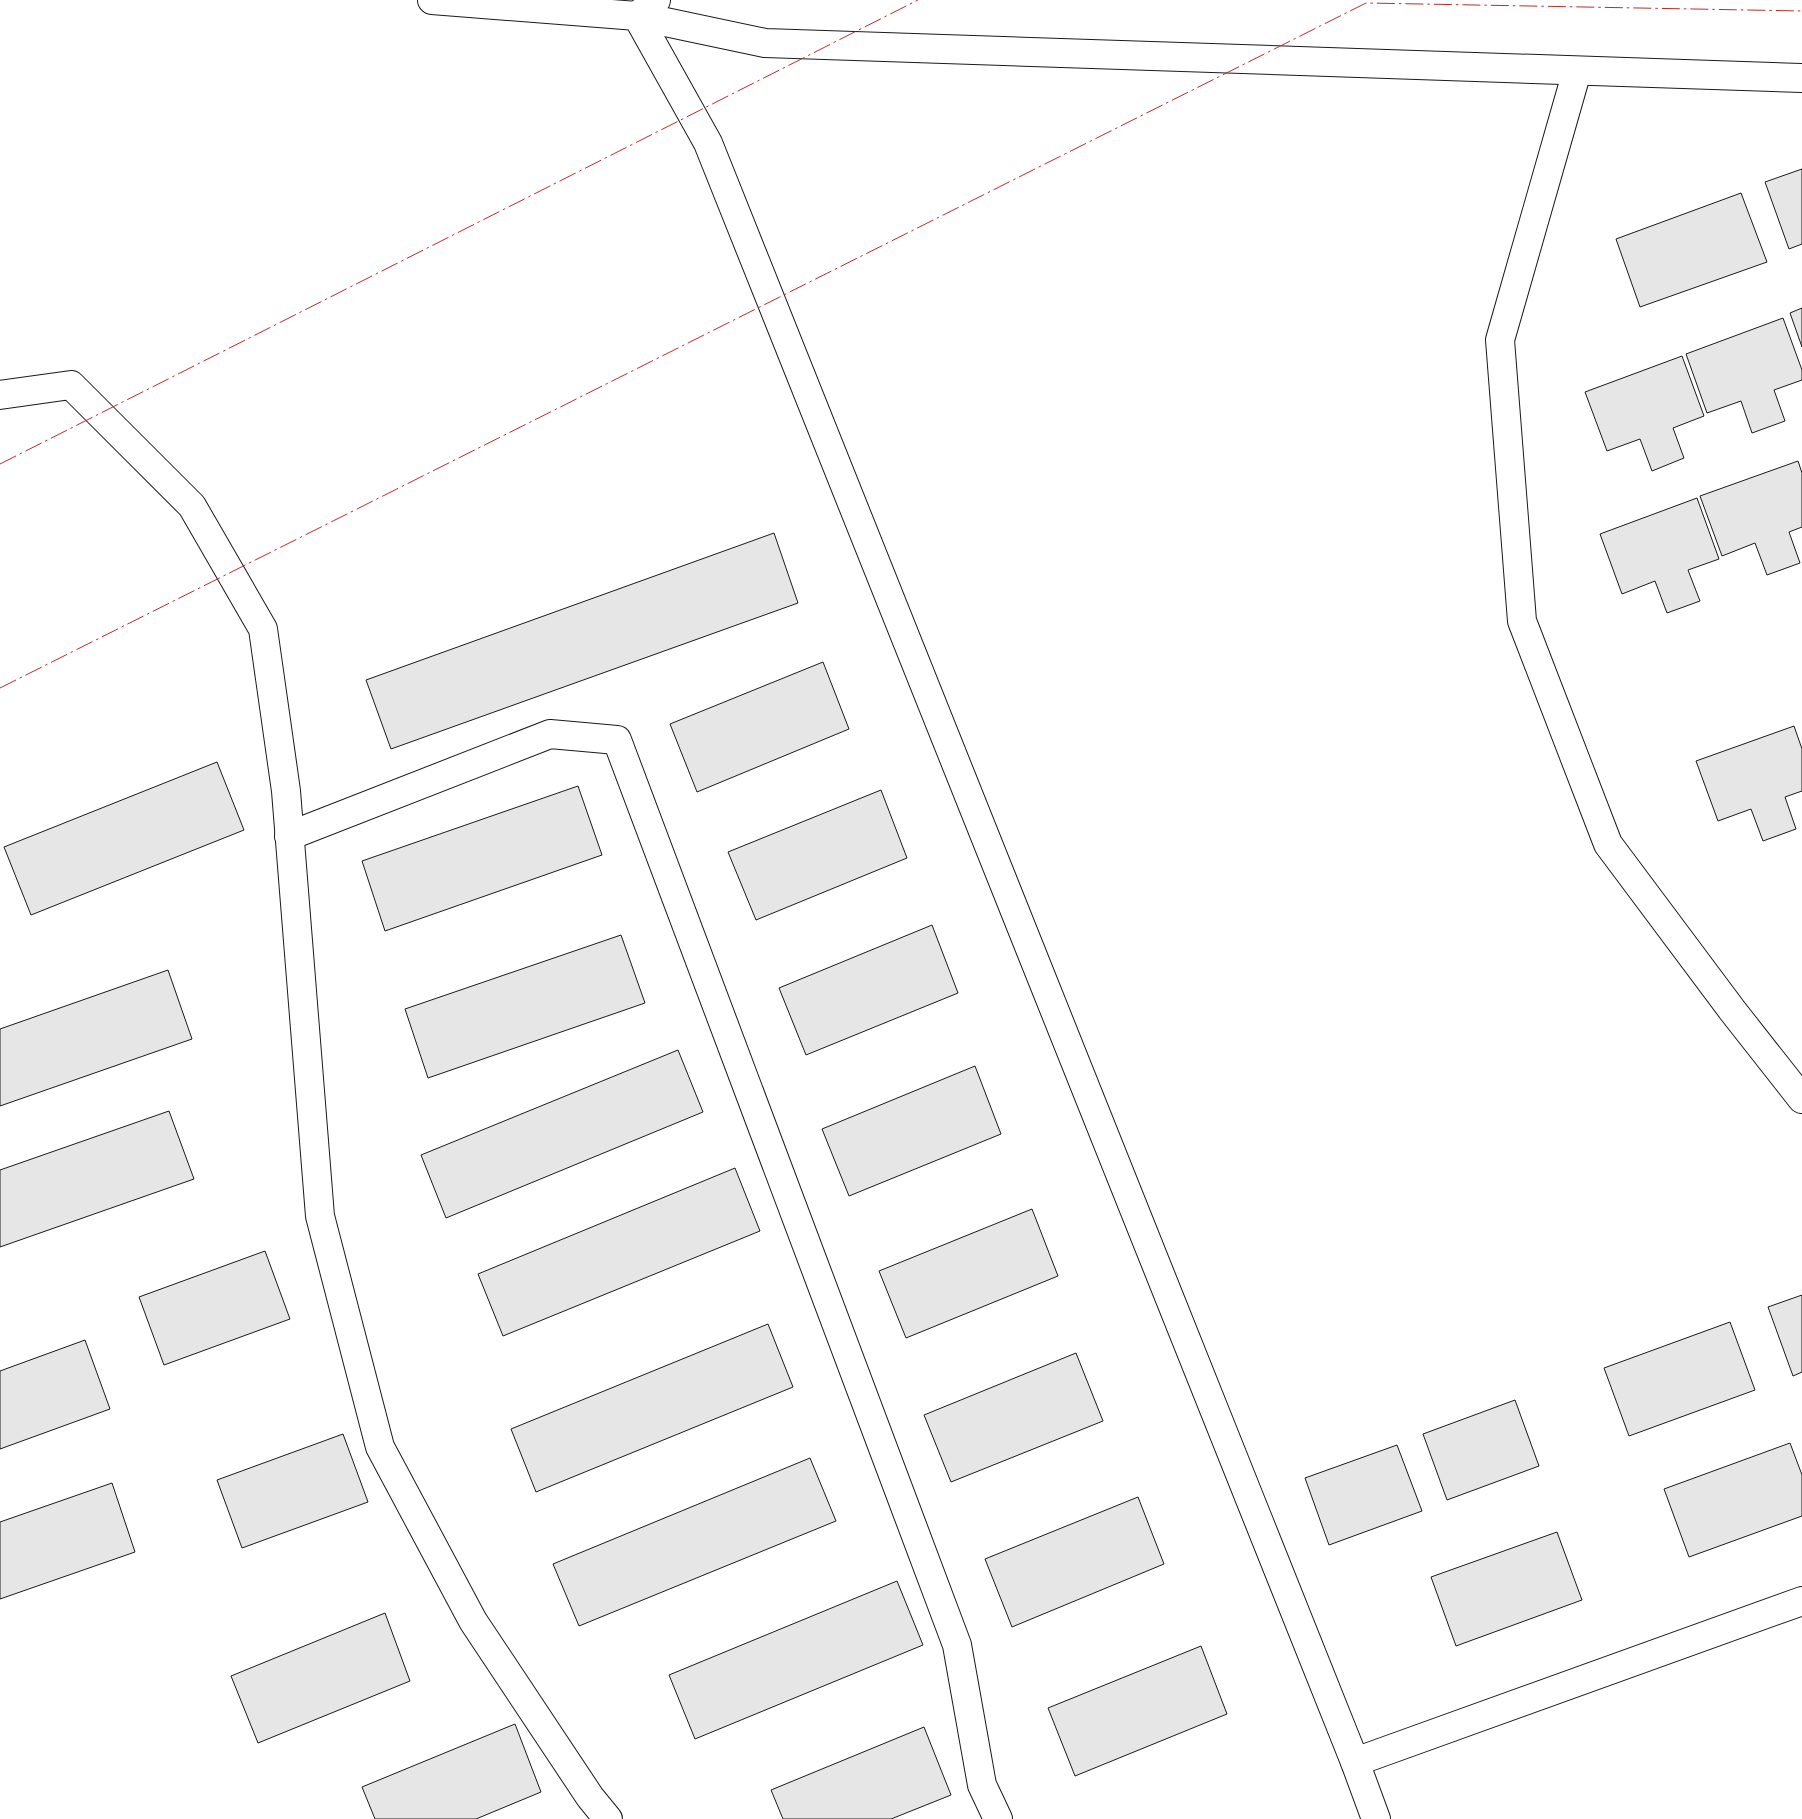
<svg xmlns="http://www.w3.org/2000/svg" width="1802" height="1819" viewBox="0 0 1802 1819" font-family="'Space Grotesk',sans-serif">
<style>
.building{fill:#e6e6e6;stroke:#1a1a1a}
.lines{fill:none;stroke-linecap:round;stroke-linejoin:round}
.minor-casing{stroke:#1a1a1a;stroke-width:30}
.minor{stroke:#fff;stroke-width:28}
.power{stroke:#c62828;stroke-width:1;stroke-dasharray:18 4 2.5 4;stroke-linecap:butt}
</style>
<rect width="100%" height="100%" fill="#fff"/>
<g class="building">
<polygon points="1802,169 1802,244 1789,249 1765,182"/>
<polygon points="1741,193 1767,262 1640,307 1616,239"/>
<polygon points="1802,308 1802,347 1790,313"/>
<polygon points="1783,318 1802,370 1802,380 1774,390 1785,421 1752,433 1741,401 1707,413 1686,354"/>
<polygon points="1682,356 1704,416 1673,428 1684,458 1652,471 1640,439 1607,451 1585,392"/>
<polygon points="1798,461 1802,473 1802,527 1789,532 1800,563 1767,575 1755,543 1722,556 1700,496"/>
<polygon points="1697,498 1719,559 1688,570 1700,601 1667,613 1655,581 1622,594 1600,534"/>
<polygon points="774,533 798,603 391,749 366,680"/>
<polygon points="823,662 849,729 697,792 670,724"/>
<polygon points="1794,726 1802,749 1802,791 1785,797 1796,829 1763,841 1751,809 1718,821 1696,761"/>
<polygon points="217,762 244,830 31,915 4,847"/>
<polygon points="578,786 602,855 385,931 362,861"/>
<polygon points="881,790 907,858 756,920 728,852"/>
<polygon points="932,925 958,993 806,1055 779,988"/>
<polygon points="621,935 645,1003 428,1078 405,1009"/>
<polygon points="168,970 192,1039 0,1106 0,1029"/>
<polygon points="678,1050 703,1112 446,1218 421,1155"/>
<polygon points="975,1066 1001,1134 849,1196 822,1129"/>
<polygon points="169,1111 194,1179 0,1247 0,1170"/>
<polygon points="735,1168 760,1231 503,1336 478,1274"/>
<polygon points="1032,1209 1058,1276 906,1338 879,1271"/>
<polygon points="265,1251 290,1319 164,1365 139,1297"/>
<polygon points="1802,1295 1802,1372 1793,1376 1768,1307"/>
<polygon points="1730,1322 1755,1390 1629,1436 1604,1368"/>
<polygon points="768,1324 793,1387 536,1492 511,1429"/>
<polygon points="85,1340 110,1409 0,1449 0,1371"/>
<polygon points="1076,1353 1103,1421 951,1482 924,1415"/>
<polygon points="1515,1400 1539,1466 1447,1500 1423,1434"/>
<polygon points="343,1434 368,1502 242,1548 217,1480"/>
<polygon points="1790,1443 1802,1475 1802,1516 1689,1557 1664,1489"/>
<polygon points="1397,1445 1422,1511 1329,1545 1305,1478"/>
<polygon points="810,1458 836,1521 579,1626 553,1564"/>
<polygon points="112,1483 135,1552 0,1599 0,1522"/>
<polygon points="1138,1497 1164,1564 1012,1627 985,1559"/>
<polygon points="1557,1532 1582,1600 1456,1646 1431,1577"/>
<polygon points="897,1581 923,1645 695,1739 669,1675"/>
<polygon points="385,1613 410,1681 258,1743 231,1676"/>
<polygon points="1201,1646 1227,1714 1075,1776 1048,1708"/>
<polygon points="515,1724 541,1792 476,1819 375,1819 362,1787"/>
<polygon points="924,1727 951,1795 891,1819 783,1819 771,1790"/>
</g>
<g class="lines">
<g class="minor-casing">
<g id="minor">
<polyline points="432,0 637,16 708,143 1355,1762 1376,1819"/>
<polyline points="656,0 637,16 765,43 1802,78"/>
<polyline points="1577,71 1500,340 1522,621 1608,844 1732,1010 1802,1099"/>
<polyline points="0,395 71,385 192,506 263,629 286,791 320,1216 380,1447 473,1621 590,1797 608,1819"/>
<polyline points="289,836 550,734 617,740 957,1645 982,1785 998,1819"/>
<polyline points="1355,1762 1802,1601"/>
</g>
</g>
<use href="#minor" class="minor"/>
<g class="power">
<polyline points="0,464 918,0"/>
<polyline points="0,688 1366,3 1802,11"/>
</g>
</g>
</svg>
